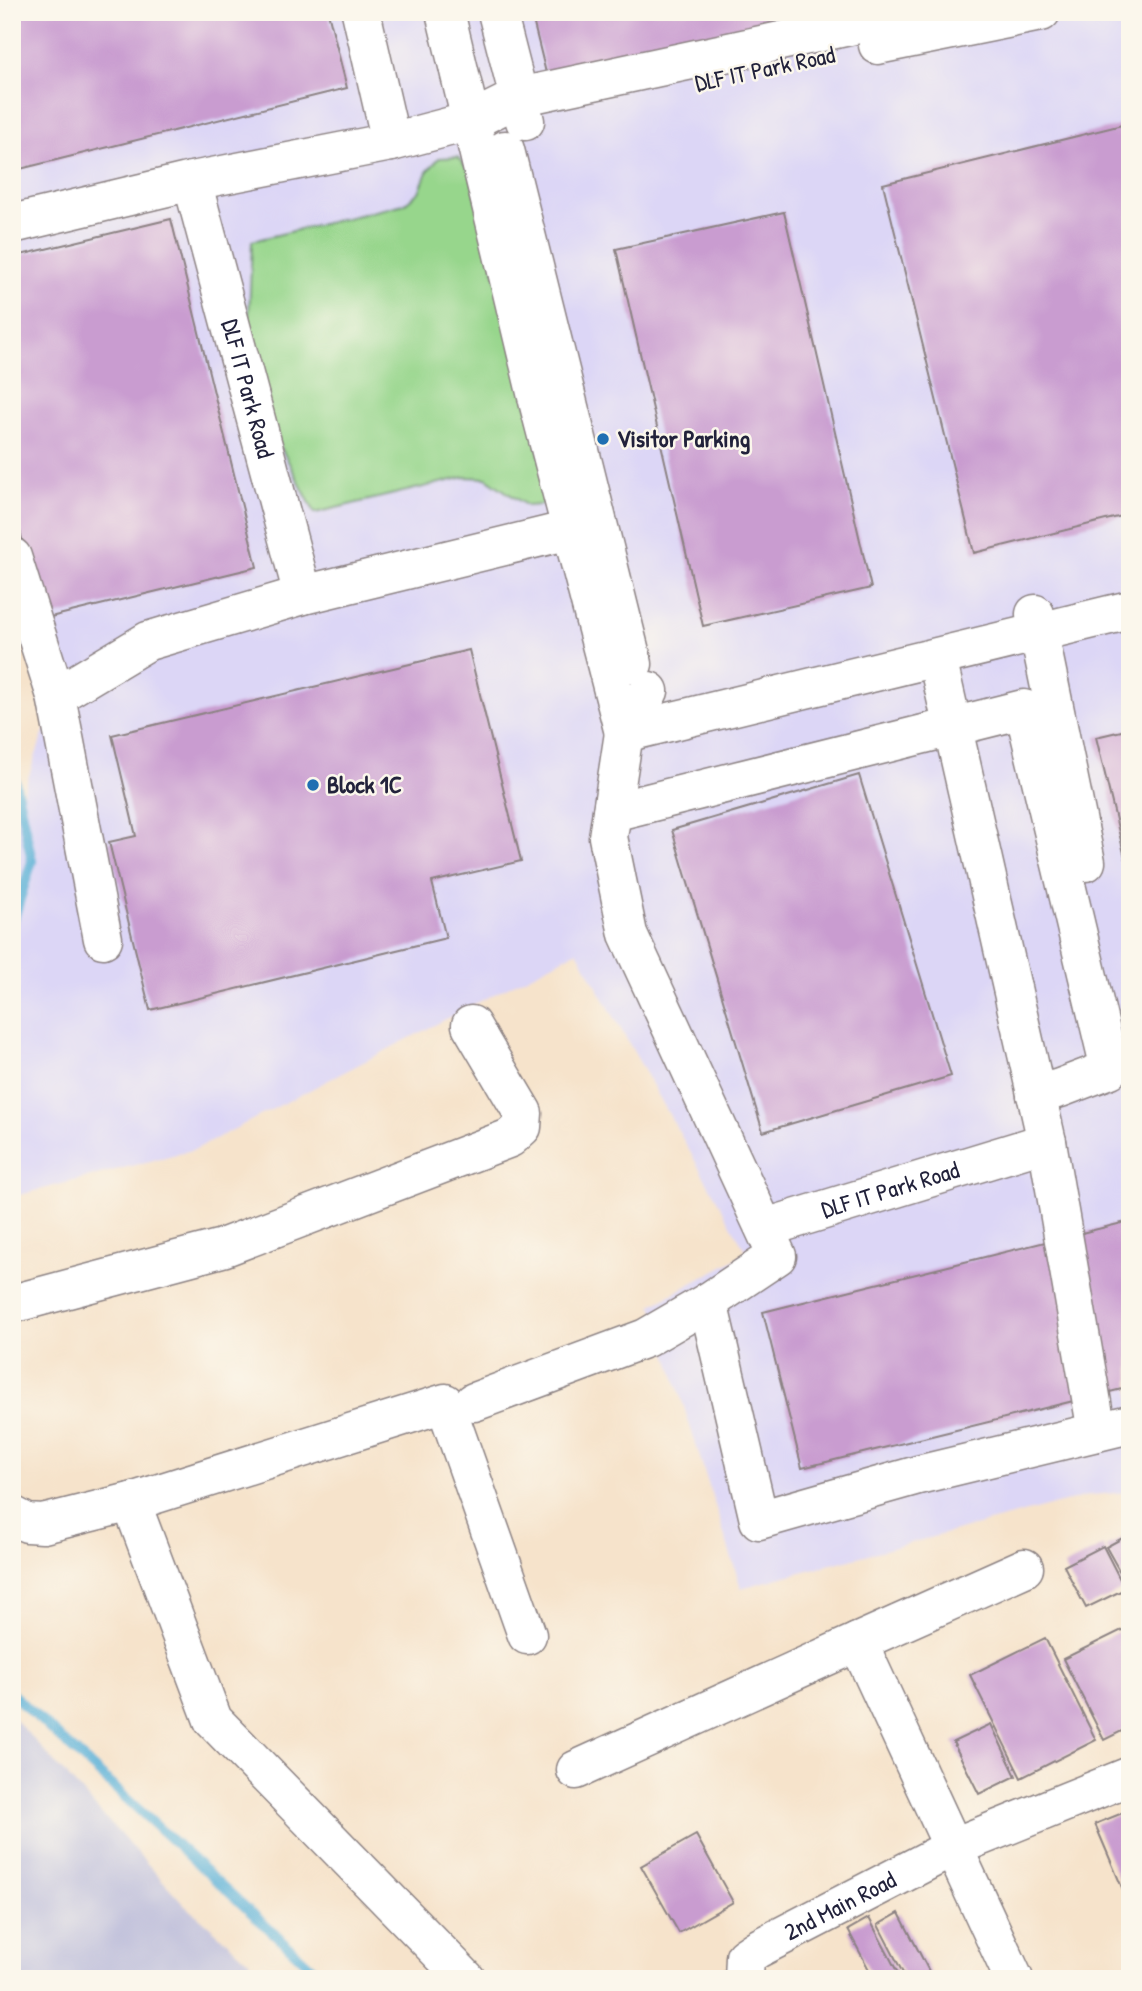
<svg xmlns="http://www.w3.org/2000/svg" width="1142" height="1991" viewBox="0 0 1142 1991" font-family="'Patrick Hand',sans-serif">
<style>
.built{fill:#dcd6f6}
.industrial{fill:#c2c2dc}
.green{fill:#97d68c;stroke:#5c7c64;stroke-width:2}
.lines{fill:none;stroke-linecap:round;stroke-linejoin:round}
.stream{stroke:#5ab0d7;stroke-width:10}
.building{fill:#c99cd0}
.minor-casing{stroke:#8c8283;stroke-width:41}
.minor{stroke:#fff;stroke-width:38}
.poi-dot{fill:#1f6fb2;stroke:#fbf7ec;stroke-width:2.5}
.labels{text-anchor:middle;stroke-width:5;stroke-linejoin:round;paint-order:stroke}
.street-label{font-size:24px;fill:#22223b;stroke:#fbf7ec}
.poi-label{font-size:24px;font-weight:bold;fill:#22223b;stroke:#fbf7ec;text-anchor:start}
</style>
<rect width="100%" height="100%" fill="#fbf7ec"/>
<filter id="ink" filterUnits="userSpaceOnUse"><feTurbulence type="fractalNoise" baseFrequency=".0143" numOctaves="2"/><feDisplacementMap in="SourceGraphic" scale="14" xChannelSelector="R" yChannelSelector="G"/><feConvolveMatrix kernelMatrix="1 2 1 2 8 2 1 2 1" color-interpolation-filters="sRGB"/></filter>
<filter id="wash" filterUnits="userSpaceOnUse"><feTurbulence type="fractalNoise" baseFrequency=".00686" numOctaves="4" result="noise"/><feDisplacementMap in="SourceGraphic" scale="28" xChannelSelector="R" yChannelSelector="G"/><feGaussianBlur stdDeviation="1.57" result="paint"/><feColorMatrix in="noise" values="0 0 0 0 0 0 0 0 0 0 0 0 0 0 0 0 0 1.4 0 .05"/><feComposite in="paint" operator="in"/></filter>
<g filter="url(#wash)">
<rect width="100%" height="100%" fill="#f6e3cb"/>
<polygon class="built" points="12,12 1130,12 1130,1492 1091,1495 741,1588 652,1305 747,1253 577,951 196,1149 12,1197 12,825 56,696 12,560"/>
<polygon class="industrial" points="12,1716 185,1905 270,1979 12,1979"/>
<polygon class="green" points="458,157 470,172 549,493 542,505 527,506 486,478 465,477 315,513 267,421 248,341 252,241 404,204 419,192 427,172 439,158"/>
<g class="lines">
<g class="stream">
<polyline points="12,768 32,861 12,924"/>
<polyline points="12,1694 324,1979"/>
</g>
</g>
<g id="blocks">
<g class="building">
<polygon points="12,12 328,12 347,88 12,171"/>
<polygon points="531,12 790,12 792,20 548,81"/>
<polygon points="1130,123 1130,514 974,553 883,184"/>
<polygon points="784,212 871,588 703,626 616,249"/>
<polygon points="171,219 257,567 42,619 12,499 12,257"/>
<polygon points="469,650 521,861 432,882 446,938 150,1010 109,842 136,836 112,735"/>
<polygon points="1130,729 1130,874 1129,874 1096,737"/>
<polygon points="859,775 951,1076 763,1132 672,830"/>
<polygon points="1130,1221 1130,1387 802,1468 763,1312"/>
<polygon points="1130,1534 1130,1590 1106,1547"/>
<polygon points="1103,1546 1125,1589 1086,1608 1064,1566"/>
<polygon points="1130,1626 1130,1727 1104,1740 1063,1659"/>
<polygon points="1045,1638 1096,1740 1021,1778 970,1675"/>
<polygon points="991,1724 1016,1776 979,1794 953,1742"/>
<polygon points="1130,1810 1130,1895 1126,1897 1095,1824"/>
<polygon points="696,1835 733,1902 679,1933 641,1866"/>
<polygon points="899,1913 933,1979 906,1979 878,1925"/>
<polygon points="869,1918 901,1979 874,1979 848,1930"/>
</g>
</g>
</g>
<g filter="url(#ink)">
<use href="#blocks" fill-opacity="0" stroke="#8c8283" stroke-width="2"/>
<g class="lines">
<g class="minor-casing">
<g id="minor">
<polyline points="361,12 391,142"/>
<polyline points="445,12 539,405 624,733 1130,610"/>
<polyline points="497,12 525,121"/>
<polyline points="878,45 1041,12"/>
<polyline points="505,150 633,664"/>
<path id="s1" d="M192,181l111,414"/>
<polyline points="12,224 192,181 391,142 471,121 519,97 915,12"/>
<polyline points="12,557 56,696 103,939"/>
<polyline points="1035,614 1086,862"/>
<polyline points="937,658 1047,1142 1097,1432"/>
<polyline points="649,691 624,733 608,837 628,934 777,1256 708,1302 759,1520 918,1475 1130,1424"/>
<polyline points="56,696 148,641 303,595 570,530"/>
<polyline points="612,812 1024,709 1110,1069 1060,1088 1036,1095"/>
<path id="s2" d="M765,1228l282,-86"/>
<polyline points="12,1304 222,1248 510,1138 522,1127 523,1113 471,1025"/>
<polyline points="474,1402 646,1338 708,1302"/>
<polyline points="131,1502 445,1403 527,1635"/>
<polyline points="12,1515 27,1523 43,1524 131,1502 213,1720 466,1979"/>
<polyline points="858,1642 1024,1568"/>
<polyline points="576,1770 858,1642 1014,1979"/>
<path id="s3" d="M744,1979l1,-22 12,-8 197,-102 176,-71"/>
</g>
</g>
<use href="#minor" class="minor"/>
</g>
</g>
<g class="poi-dot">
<circle cx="603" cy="439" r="7"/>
<circle cx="313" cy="785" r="7"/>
</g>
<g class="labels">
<g class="street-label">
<text transform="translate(765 69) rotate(-12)" y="8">DLF IT Park Road</text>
<text dy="8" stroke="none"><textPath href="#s1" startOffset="215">DLF IT Park Road</textPath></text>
<text dy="8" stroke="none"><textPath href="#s2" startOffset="131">DLF IT Park Road</textPath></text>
<text dy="8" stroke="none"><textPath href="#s3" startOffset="130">2nd Main Road</textPath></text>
</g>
<g class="poi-label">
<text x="617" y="447">Visitor Parking</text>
<text x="327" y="793">Block 1C</text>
</g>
</g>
<rect width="1142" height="1991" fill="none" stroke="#fbf7ec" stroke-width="42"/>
</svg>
